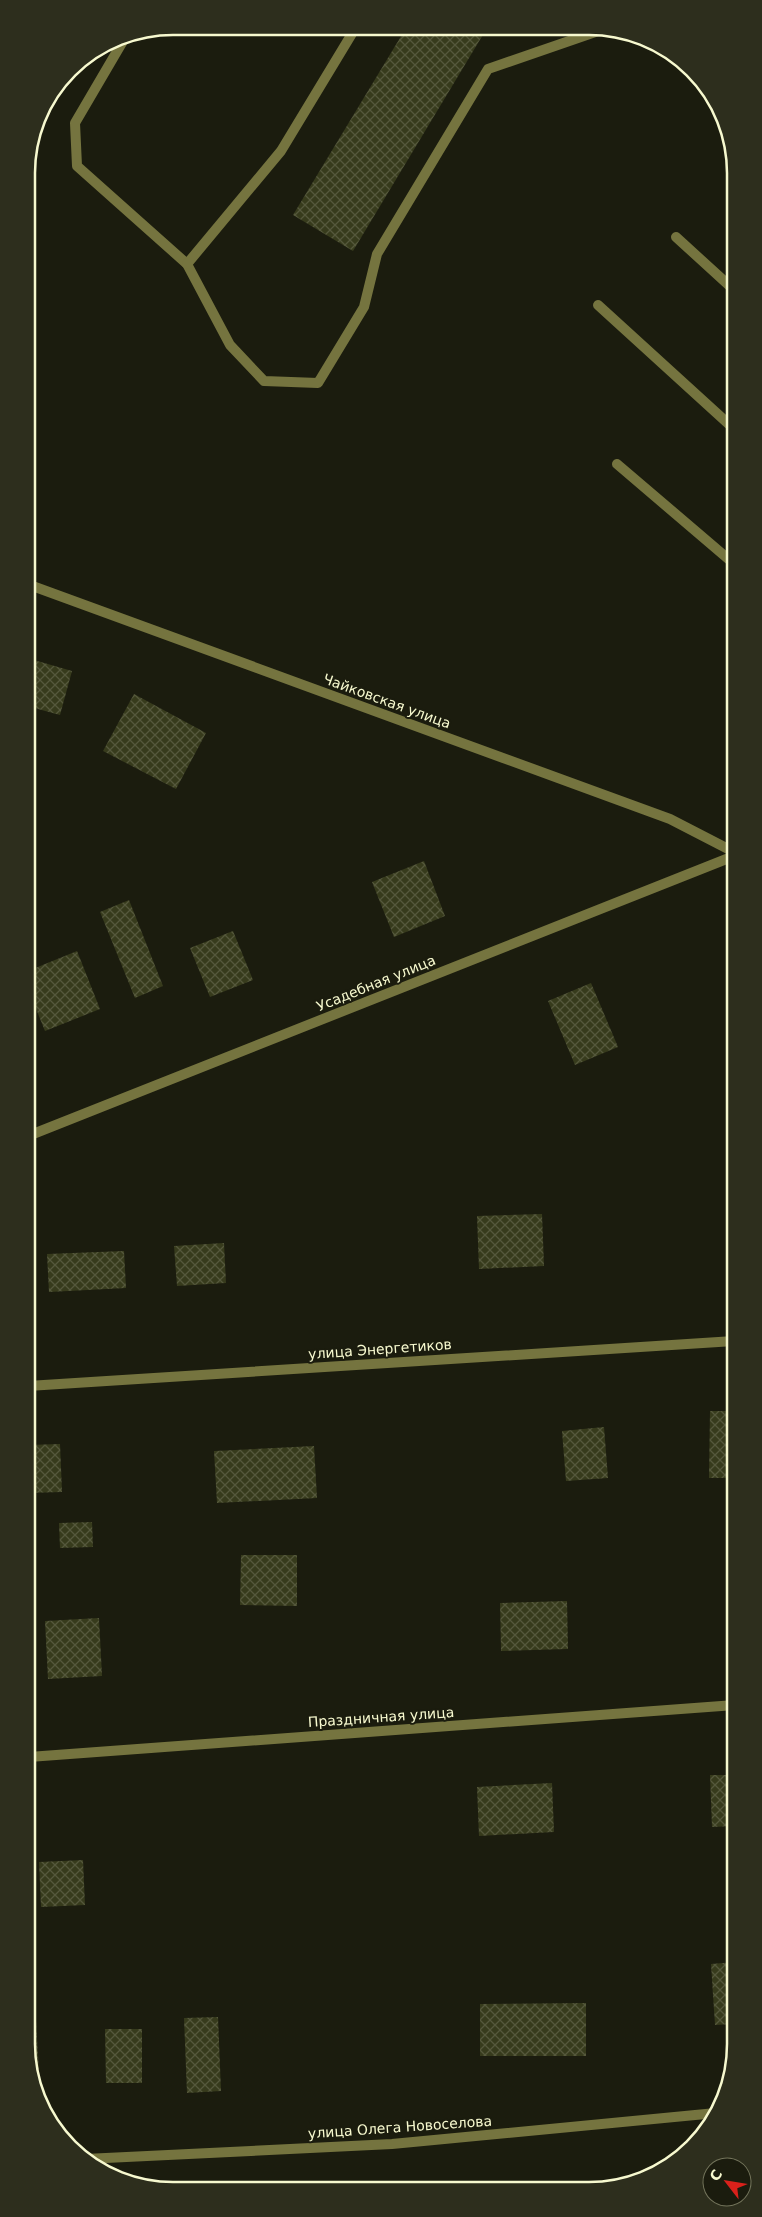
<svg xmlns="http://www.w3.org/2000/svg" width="762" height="2217" viewBox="0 0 762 2217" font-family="'DejaVu Sans',sans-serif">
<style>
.building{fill:url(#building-cross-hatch)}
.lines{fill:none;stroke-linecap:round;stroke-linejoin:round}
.lane{stroke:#75743f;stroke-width:10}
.street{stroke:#75743f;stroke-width:10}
.labels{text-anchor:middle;stroke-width:4;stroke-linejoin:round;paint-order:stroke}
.street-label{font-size:14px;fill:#f7f9cf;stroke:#1b1c0e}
.rim{fill:none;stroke:#f7f9cf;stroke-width:2.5}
</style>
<defs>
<pattern id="building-cross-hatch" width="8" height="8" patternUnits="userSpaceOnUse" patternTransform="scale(1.25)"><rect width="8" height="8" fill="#373b1c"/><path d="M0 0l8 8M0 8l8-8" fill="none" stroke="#55583c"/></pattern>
</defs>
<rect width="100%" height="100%" fill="#1b1c0e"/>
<g class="building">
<polygon points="406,28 487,28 353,251 293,215"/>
<polygon points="27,658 72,671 60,715 27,706"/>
<polygon points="134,694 206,733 176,789 103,751"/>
<polygon points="424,861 445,916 394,937 372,882"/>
<polygon points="129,900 163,986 135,998 100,912"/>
<polygon points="734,925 734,944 726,928"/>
<polygon points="233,931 253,980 210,997 190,948"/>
<polygon points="77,951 100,1009 45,1031 28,989 28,971"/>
<polygon points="591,983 618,1047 575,1065 548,1001"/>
<polygon points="542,1214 544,1266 479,1269 477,1216"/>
<polygon points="224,1243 226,1283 177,1286 174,1246"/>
<polygon points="124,1251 126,1288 49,1292 47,1254"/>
<polygon points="710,1411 735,1411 735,1478 709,1478"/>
<polygon points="604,1427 608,1478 566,1481 562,1431"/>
<polygon points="60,1444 62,1492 28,1493 28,1445"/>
<polygon points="314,1446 317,1498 217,1503 214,1451"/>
<polygon points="92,1522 93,1547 60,1548 59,1523"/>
<polygon points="241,1555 297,1555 297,1606 240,1605"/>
<polygon points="567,1601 568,1649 501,1651 500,1603"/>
<polygon points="99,1618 102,1676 48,1679 45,1621"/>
<polygon points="710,1775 735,1775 735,1826 712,1827"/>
<polygon points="552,1783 554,1832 479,1836 477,1787"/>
<polygon points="83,1860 85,1905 41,1907 39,1862"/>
<polygon points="735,1962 735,2024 715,2025 711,1964"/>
<polygon points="586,2003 586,2056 480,2056 480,2004"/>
<polygon points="218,2017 221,2091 187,2093 184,2018"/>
<polygon points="29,2021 36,2021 39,2071 29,2071"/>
<polygon points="105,2029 142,2029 142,2083 106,2083"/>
</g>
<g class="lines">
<g class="lane">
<polyline points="126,36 75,123 77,166 187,264 230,345 264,381 318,383 364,307 377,254 488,69 604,29"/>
<polyline points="676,237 733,289"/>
<polyline points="187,264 281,151 356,27"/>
<polyline points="598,305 733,428"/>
<polyline points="617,464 733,563"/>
</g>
<g class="street">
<polyline points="27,584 670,819 734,852"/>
<polyline points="28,1136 734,856"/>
<polyline points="28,1386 734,1341"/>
<polyline points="29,1757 735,1705"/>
<polyline points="85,2159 392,2144 716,2113"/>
</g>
</g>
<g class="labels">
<g class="street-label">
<text transform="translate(387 701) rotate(20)" y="5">Чайковская улица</text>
<text transform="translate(376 983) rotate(-22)" y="5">Усадебная улица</text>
<text transform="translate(380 1349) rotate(-4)" y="5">улица Энергетиков</text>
<text transform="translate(381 1717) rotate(-4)" y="5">Праздничная улица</text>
<text transform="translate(400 2127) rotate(-4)" y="5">улица Олега Новоселова</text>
</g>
</g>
<path d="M0 0H762V2217H0ZM173 35H589A138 138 0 0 1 727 173V2044A138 138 0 0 1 589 2182H173A138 138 0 0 1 35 2044V173A138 138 0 0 1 173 35Z" fill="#2d2e1d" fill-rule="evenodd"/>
<path class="rim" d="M173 35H589A138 138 0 0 1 727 173V2044A138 138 0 0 1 589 2182H173A138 138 0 0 1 35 2044V173A138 138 0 0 1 173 35Z"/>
<g transform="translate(727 2182) rotate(301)"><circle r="24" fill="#1b1c0e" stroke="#73745b"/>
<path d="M0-4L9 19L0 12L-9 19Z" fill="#d9211b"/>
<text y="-8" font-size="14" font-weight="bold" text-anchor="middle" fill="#f7f9cf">С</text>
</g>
</svg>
